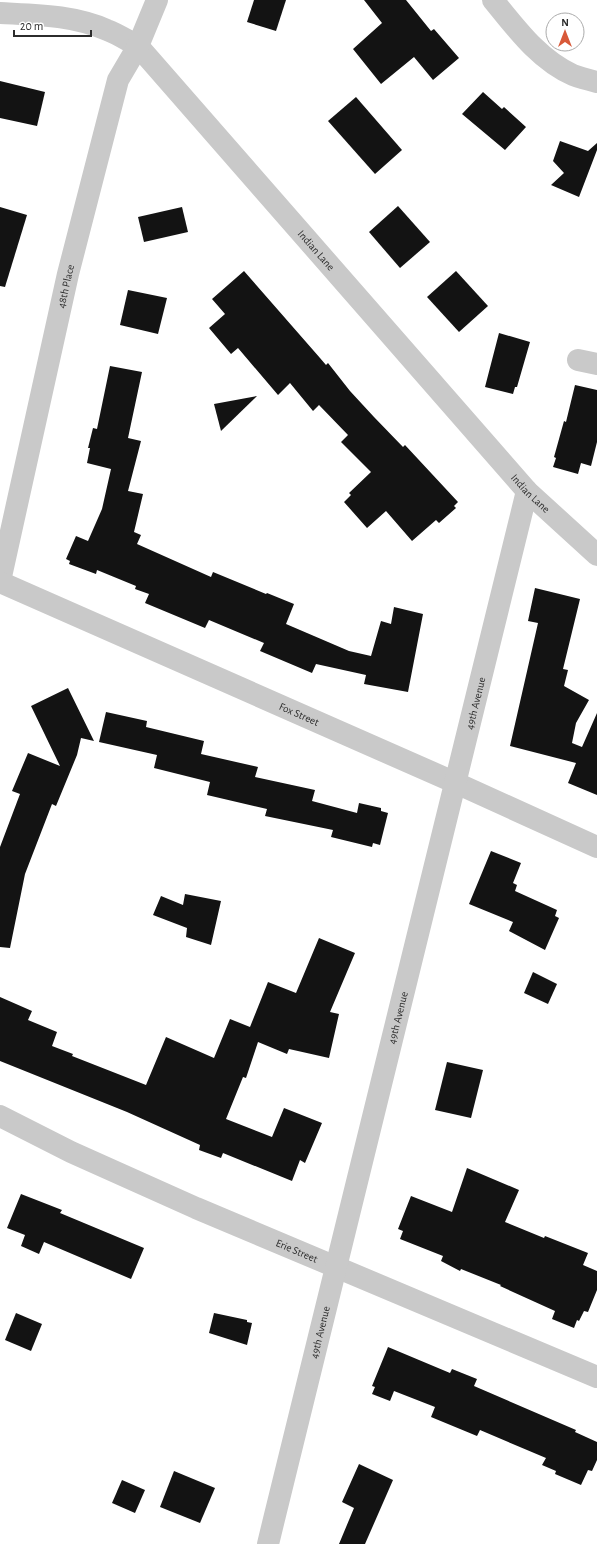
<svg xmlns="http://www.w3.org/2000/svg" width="597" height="1544" viewBox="0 0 597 1544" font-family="'Alegreya Sans',sans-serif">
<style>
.building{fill:#131313}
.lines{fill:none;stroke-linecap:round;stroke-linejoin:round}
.minor{stroke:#c9c9c9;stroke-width:22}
.labels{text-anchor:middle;stroke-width:4;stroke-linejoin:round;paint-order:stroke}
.street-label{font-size:11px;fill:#2c2c2c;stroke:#fff}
</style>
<rect width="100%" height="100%" fill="#fff"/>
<g class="building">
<polygon points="254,0 286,0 276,31 247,22"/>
<polygon points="364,0 406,0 431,31 434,29 459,58 433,80 414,57 381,84 353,49 382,23"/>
<polygon points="0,81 45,92 37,126 0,118"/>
<polygon points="483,92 502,109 504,107 526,127 505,150 462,114"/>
<polygon points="356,97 402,150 375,174 328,121"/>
<polygon points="560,141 588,151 597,143 597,150 579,197 551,185 564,173 553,161"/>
<polygon points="398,206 430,242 400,268 369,232"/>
<polygon points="0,207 27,215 5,287 0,286"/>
<polygon points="182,207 188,232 144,242 138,217"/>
<polygon points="244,271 320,358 326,365 328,363 350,391 374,417 403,447 405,445 458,502 454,506 456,508 439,523 436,520 412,541 386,511 367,528 344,502 351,495 349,493 371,472 341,442 348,435 319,405 313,411 290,383 278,395 238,348 231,354 209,328 225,314 212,299"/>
<polygon points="456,271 488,306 459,332 427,297"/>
<polygon points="128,290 167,298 158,334 120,325"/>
<polygon points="499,333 530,342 517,387 515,387 513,394 485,387"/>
<polygon points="110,366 142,372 128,438 141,441 128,491 143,494 134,532 141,535 137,544 211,577 213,572 266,594 267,593 294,604 286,624 349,651 371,656 381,621 391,624 394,607 423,614 408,692 364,684 366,675 316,664 312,673 260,651 264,643 209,620 205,628 145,603 149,594 135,589 136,586 97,570 96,574 69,564 70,561 66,559 76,536 88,541 102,509 111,469 87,463 90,448 88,448 93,428 97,429"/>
<polygon points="575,385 597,390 597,442 591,466 581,463 578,474 553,467 556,458 554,457 564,421 566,422"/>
<polygon points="257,396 221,431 214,404"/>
<polygon points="535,588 580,599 563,669 568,670 564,686 589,700 576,723 572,743 582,747 597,713 597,795 568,783 576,763 510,746 538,623 528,621"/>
<polygon points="68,688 94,741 81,738 77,755 56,806 52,804 25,874 10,948 0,947 0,847 20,794 12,791 28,753 60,766 31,706"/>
<polygon points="106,712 147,721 146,727 204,741 201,754 258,767 255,777 315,790 312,801 357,813 359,803 381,808 381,811 388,813 380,845 373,843 372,847 331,837 333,830 265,816 267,809 207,795 210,782 154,768 157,755 99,742"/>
<polygon points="491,851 521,863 513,883 517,885 515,891 557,910 555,916 559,918 545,950 509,931 513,922 469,904"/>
<polygon points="185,894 221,901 211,945 186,937 187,928 153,915 161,896 183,905"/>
<polygon points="319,938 355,953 330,1012 339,1014 329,1058 289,1049 287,1054 258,1042 246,1078 243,1077 226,1119 272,1137 284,1108 322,1123 305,1163 300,1160 292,1181 223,1153 221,1158 199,1150 200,1145 127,1112 0,1061 0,997 32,1011 28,1020 57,1032 52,1046 73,1054 72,1056 146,1085 166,1037 214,1058 230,1019 250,1027 268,982 296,993"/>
<polygon points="533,972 557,984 548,1004 524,993"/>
<polygon points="447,1062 483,1070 471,1118 435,1110"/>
<polygon points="467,1168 519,1190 505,1222 544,1238 545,1236 588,1253 583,1265 597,1271 597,1290 588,1312 584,1311 579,1321 577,1320 574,1328 552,1319 555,1311 500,1286 501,1285 461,1269 460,1271 441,1261 443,1256 400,1239 403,1231 398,1229 411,1196 452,1212"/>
<polygon points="21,1194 62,1210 60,1213 144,1248 131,1279 44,1242 39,1254 21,1246 25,1235 7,1228"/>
<polygon points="16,1313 42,1324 31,1351 5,1340"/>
<polygon points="214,1313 247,1320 247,1322 252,1323 247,1345 209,1333"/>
<polygon points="388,1347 450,1373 452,1369 477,1379 474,1386 576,1430 575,1432 597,1442 597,1460 592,1471 588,1470 581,1485 555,1474 556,1471 542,1465 546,1458 480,1430 477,1436 431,1417 435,1407 394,1391 390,1401 372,1394 375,1387 372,1386"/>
<polygon points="359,1464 393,1480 365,1544 339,1544 354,1508 342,1502"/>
<polygon points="174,1471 215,1488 200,1523 160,1507"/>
<polygon points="122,1480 145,1490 135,1513 112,1503"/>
</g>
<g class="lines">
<g class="minor">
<path d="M493,0c23,28 46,60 80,75 8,3 16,5 24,7"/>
<path id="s1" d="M0,13c37,2 73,2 107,17 11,4 21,11 31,16l389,445 70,64"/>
<polyline points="578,360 597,364"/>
<path id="s2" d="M0,581l68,-307 50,-194 20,-34 19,-46"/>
<path id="s3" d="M0,582l456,201 141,64"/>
<path id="s4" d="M0,1116l71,36 125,56 401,169"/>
<path id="s5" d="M268,1544c85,-351 174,-701 259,-1053"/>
</g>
</g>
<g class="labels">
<g class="street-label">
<text dy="4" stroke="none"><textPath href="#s1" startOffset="415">Indian Lane</textPath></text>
<text dy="4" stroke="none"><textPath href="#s2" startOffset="302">48th Place</textPath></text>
<text dy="4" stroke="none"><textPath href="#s1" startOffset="739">Indian Lane</textPath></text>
<text dy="4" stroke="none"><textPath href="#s5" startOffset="866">49th Avenue</textPath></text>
<text dy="4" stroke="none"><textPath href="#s3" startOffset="327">Fox Street</textPath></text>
<text dy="4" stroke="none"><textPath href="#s5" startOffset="542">49th Avenue</textPath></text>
<text dy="4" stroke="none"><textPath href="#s4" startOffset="326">Erie Street</textPath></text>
<text dy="4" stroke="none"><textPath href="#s5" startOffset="218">49th Avenue</textPath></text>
</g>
</g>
<g transform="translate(565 32)"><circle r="19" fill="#ffffff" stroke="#ababab"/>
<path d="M0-3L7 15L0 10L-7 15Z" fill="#d85939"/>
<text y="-6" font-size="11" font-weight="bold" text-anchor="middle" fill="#2c2c2c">N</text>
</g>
<path d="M14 30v6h77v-6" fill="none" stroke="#2c2c2c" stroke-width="2"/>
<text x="20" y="30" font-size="12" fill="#2c2c2c" stroke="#ffffff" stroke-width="3" paint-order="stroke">20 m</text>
</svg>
